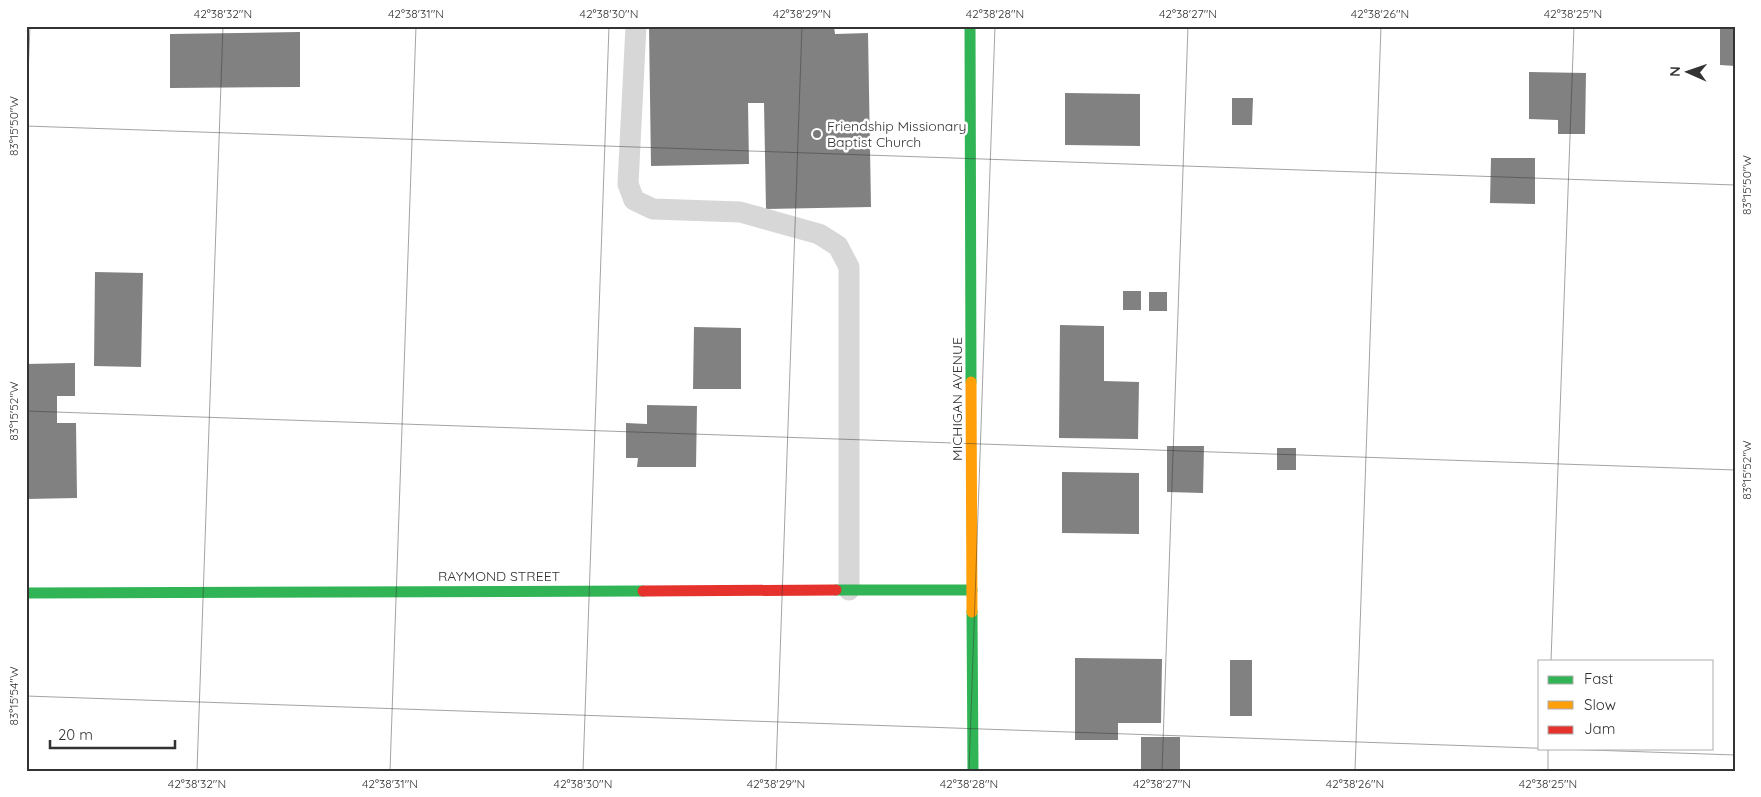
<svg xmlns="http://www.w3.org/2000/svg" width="1761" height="797" viewBox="0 0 1761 797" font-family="Quicksand,sans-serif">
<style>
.building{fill:#818181}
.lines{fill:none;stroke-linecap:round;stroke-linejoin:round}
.lane{stroke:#d7d7d7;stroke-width:21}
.fast{stroke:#30b455;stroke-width:11}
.slow{stroke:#ff9f0a;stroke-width:11}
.jam{stroke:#e5322d;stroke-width:11}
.ticks{fill:none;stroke:#333;stroke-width:1;stroke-opacity:0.45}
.poi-dot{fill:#7a7a7a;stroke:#fff;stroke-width:2}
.labels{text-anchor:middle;stroke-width:5;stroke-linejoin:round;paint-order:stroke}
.poi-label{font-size:14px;fill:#333;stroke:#fff;text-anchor:start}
.street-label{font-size:14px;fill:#333;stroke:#fff}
.neatline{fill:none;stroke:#333;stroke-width:2}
.ticks-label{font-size:12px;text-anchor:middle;fill:#333}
</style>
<rect width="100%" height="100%" fill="#fff"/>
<g class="building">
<polygon points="649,26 834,26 835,34 868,33 871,207 766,209 764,103 748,103 749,164 651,166"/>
<polygon points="1720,26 1735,26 1735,66 1720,65"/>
<polygon points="300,32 300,87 170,88 170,34"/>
<polygon points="1529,72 1586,73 1585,134 1558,134 1558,120 1529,119"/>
<polygon points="1065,93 1140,94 1140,146 1065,145"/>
<polygon points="1232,98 1253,98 1252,125 1232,125"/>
<polygon points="1491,158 1535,158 1535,204 1490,203"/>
<polygon points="95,272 143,273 141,367 94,366"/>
<rect x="1123" y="291" width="18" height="19"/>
<rect x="1149" y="292" width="18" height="19"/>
<polygon points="1060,325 1104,326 1104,381 1139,382 1138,439 1059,438"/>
<polygon points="694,327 741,328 741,389 693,389"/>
<polygon points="75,363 75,396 57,396 57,423 76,423 77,498 26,499 26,364"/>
<polygon points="647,405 697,406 696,467 637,467 638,458 626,458 626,423 647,424"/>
<polygon points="1167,446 1204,446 1203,493 1167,492"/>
<rect x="1277" y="448" width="19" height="22"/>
<polygon points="1062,472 1139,473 1139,534 1062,533"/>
<polygon points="1075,658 1162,659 1161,723 1118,723 1118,740 1075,740"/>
<rect x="1230" y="660" width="22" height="56"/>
<rect x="1141" y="737" width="39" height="34"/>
</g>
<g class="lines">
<polyline class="lane" points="636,26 628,184 634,200 653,209 740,212 819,234 838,246 849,267 849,590"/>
<g class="fast">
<polyline points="970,26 971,382"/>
<polyline points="836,590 972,590"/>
<polyline points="26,593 643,591"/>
<polyline points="972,612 973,771"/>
</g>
<polyline class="slow" points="971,382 972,612"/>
<polyline class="jam" points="643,591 836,590"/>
</g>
<path class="ticks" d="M26,125l4,-99M26,126l1709,59M26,411l1709,59M1551,661l23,-635M26,696l1709,59M197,771l26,-745M390,771l26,-745M583,771l26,-745M776,771l26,-745M969,771l26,-745M1162,771l26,-745M1355,771l26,-745M1548,771v-23"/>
<circle class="poi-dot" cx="817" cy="134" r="5"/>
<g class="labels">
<g class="poi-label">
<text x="827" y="131">Friendship Missionary<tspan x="827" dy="16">Baptist Church</tspan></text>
</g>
<g class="street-label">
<text transform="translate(957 399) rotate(-90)" y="5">MICHIGAN AVENUE</text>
<text x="499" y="581">RAYMOND STREET</text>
</g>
</g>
<rect width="1761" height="797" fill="none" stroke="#ffffff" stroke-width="55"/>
<rect x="1538" y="660" width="175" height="90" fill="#ffffff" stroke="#adadad"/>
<rect x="1548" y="676" width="25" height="8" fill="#30b455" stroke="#adadad"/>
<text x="1584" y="684" font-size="15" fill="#333333">Fast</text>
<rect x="1548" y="701" width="25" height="8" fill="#ff9f0a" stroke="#adadad"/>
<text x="1584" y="710" font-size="15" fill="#333333">Slow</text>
<rect x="1548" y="726" width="25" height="8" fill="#e5322d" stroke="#adadad"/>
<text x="1584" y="734" font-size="15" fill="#333333">Jam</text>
<g transform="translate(1688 72) rotate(272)" stroke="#ffffff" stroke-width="4" paint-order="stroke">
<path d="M0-4L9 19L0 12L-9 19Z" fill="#333333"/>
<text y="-8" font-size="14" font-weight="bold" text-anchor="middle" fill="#333333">N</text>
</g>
<path d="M50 740v8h125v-8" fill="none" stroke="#333333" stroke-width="2.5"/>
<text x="58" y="740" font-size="15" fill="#333333" stroke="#ffffff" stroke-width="4" paint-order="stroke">20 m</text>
<rect x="28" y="28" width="1706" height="742" class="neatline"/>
<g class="ticks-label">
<text x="223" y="18">42°38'32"N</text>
<text x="416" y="18">42°38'31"N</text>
<text x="609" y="18">42°38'30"N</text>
<text x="802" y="18">42°38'29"N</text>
<text x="995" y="18">42°38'28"N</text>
<text x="1188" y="18">42°38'27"N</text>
<text x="1380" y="18">42°38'26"N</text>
<text x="1573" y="18">42°38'25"N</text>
<text transform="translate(14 126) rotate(-90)" y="4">83°15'50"W</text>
<text transform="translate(1747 185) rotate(-90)" y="4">83°15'50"W</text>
<text transform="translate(14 411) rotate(-90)" y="4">83°15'52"W</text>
<text transform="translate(1747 470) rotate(-90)" y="4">83°15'52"W</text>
<text transform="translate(14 696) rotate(-90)" y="4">83°15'54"W</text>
<text x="197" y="788">42°38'32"N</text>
<text x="390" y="788">42°38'31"N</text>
<text x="583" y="788">42°38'30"N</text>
<text x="776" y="788">42°38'29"N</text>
<text x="969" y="788">42°38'28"N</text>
<text x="1162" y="788">42°38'27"N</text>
<text x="1355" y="788">42°38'26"N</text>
<text x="1548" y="788">42°38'25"N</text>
</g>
</svg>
